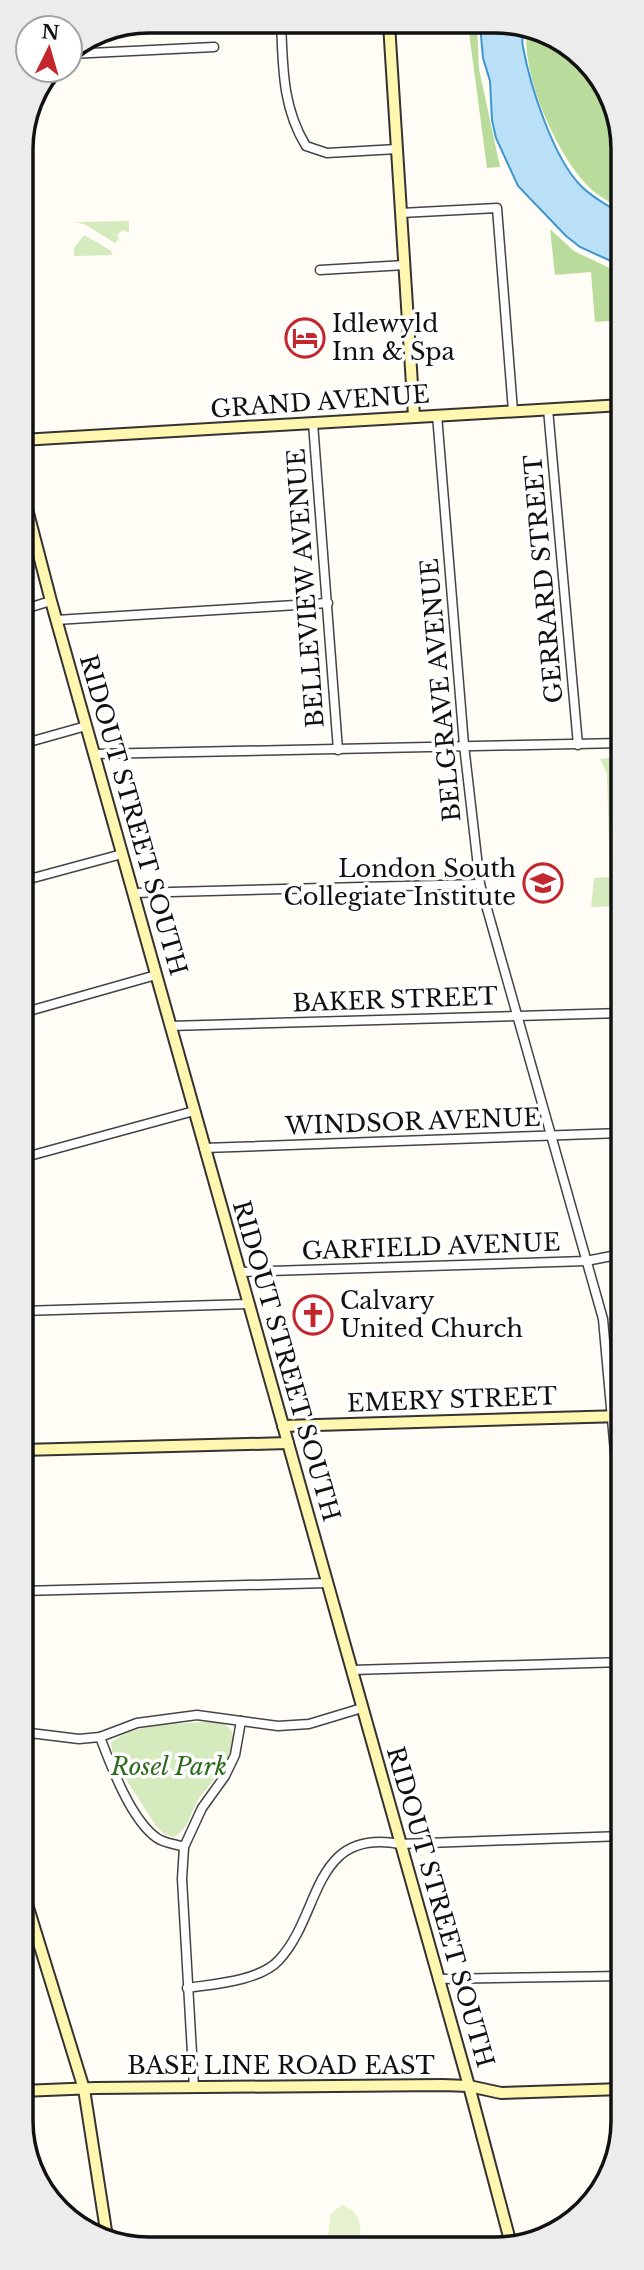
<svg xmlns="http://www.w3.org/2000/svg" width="644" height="2270" viewBox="0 0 644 2270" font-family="'Libre Baskerville',serif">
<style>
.green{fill:#d5ebbd}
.forest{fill:#b9dc9c}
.pitch{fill:#e6f2cf}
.water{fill:#b9e0f7;stroke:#3f96cf;stroke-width:2}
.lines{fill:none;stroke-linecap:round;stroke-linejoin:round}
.street-casing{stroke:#444;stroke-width:11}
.secondary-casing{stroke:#333;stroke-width:14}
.street{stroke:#fff;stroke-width:8}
.secondary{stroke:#fff6b0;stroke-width:10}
.labels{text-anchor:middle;stroke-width:7;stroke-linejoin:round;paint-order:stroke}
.poi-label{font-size:24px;fill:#111;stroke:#fff;text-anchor:start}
.street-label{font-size:24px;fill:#111;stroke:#fff}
.park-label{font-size:24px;font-style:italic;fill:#2f6b1f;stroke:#fff}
.rim{fill:none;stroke:#111;stroke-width:3.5}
</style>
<rect width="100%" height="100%" fill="#fffdf5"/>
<g class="green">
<polygon points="129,221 129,233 123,230 117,235 119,239 115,243 86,225 76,222"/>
<polygon points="84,235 110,250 113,255 74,256 74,248"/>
<polygon points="622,757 622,906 591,907 594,878 610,877 607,774 600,759"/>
<path d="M189,1723c10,0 29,-4 38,3 21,15 -17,58 -27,71 -9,13 -11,34 -27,40l-9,-3 -8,-8 -42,-65 -3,-18c19,-17 54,-19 78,-20z"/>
</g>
<g class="forest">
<polygon points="468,25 477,25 479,69 500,167 487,168"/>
<path d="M527,25l52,32 38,64 -1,17 6,-1v73c-10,-7 -23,-13 -32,-22 -34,-33 -70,-116 -63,-163z"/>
<polygon points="550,229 574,251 622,274 622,320 595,322 591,272 555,275"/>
</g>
<path class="pitch" d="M342,2205c16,6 20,17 18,34l-21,2 -3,3 -8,-10 3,-21z"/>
<path class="water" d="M480,25h44c0,7 -3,15 -1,22 7,38 30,111 58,139 12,12 27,20 41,28v52l-42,-19 -14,-11 -48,-50 -22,-48 -4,-18 -2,-39 -7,-23z"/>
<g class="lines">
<g class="street-casing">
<g id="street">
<path d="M281,22c2,44 1,85 25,124l21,7 70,-4"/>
<polyline points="70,54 214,47"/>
<polyline points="401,213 497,208 513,411"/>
<polyline points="320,270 405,265"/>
<polyline points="548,409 578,745"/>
<polyline points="437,415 464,745 480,884 603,1319 622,1530"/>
<polyline points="313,423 338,750"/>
<polyline points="21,610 51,601"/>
<polyline points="56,620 328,603"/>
<polyline points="22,744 86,726"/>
<polyline points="94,754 622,743"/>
<polyline points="22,881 122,854"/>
<polyline points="133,893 480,884"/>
<polyline points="22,1013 156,975"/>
<polyline points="170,1026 622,1013"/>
<polyline points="204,1148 622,1133"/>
<polyline points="22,1158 194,1111"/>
<polyline points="240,1272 586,1261 622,1254"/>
<polyline points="22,1311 248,1304"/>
<polyline points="22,1591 327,1583"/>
<polyline points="352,1670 623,1662"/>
<polyline points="22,1732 79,1739 100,1737 137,1723 197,1715 278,1726 309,1724 362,1708"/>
<path d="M100,1737c11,29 31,83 57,101 7,5 18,6 27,9"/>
<polyline points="438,1979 623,1976"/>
<path d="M187,1988c27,-4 73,-7 92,-28 43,-46 32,-132 121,-116l223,-8"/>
<polyline points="194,2088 182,1879 184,1847 202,1808 225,1776 235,1755 241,1721"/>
</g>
</g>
<g class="secondary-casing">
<g id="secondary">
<polyline points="389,24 414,416"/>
<polyline points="21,440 622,405"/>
<polyline points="21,486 51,601 469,2086 512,2248"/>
<polyline points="283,1426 622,1416"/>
<polyline points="22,1450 288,1443"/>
<polyline points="22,1888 84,2089 107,2237"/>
<polyline points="22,2091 95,2088 442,2085 469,2086 501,2093 623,2089"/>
</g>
</g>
<use href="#street" class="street"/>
<use href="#secondary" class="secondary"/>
</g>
<defs>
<g id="hotel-ring" transform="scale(2.0125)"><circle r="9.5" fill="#fff" stroke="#c4262e" stroke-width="1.5"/><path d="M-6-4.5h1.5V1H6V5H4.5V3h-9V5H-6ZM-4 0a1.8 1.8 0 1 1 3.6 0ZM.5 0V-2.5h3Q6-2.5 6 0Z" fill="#c4262e"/></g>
<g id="school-ring" transform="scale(2.0125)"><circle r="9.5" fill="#fff" stroke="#c4262e" stroke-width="1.5"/><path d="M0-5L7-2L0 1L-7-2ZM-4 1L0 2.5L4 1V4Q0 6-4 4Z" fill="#c4262e"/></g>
<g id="church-ring" transform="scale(2.0125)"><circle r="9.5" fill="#fff" stroke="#c4262e" stroke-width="1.5"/><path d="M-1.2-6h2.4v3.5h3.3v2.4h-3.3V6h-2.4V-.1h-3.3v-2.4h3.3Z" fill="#c4262e"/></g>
</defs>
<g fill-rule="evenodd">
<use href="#hotel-ring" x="305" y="338"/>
<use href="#school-ring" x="543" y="883"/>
<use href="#church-ring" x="313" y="1315"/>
</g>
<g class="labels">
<g class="poi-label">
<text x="332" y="332">Idlewyld<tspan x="332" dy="28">Inn &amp; Spa</tspan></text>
<text x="516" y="877" text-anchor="end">London South<tspan x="516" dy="28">Collegiate Institute</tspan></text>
<text x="340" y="1309">Calvary<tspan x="340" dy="28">United Church</tspan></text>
</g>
<g class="street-label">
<text transform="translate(320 402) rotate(-4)" y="8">GRAND AVENUE</text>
<text transform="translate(544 579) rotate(-95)" y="8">GERRARD STREET</text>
<text transform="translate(306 588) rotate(-94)" y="8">BELLEVIEW AVENUE</text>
<text transform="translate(441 690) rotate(-95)" y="8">BELGRAVE AVENUE</text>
<text transform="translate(133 815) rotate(74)" y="8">RIDOUT STREET SOUTH</text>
<text transform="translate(395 1000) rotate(-2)" y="8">BAKER STREET</text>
<text transform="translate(413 1122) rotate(-2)" y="8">WINDSOR AVENUE</text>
<text transform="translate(431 1247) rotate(-2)" y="8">GARFIELD AVENUE</text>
<text transform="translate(286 1361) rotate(74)" y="8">RIDOUT STREET SOUTH</text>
<text transform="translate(452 1400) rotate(-2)" y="8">EMERY STREET</text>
<text transform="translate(440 1907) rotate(74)" y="8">RIDOUT STREET SOUTH</text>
<text x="281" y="2074">BASE LINE ROAD EAST</text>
</g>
<g class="park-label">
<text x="169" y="1775">Rosel Park</text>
</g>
</g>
<path d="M0 0H644V2270H0ZM149 33H495A116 116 0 0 1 611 149V2121A116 116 0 0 1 495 2237H149A116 116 0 0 1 33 2121V149A116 116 0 0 1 149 33Z" fill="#ececec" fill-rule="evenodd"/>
<path class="rim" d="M149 33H495A116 116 0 0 1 611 149V2121A116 116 0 0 1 495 2237H149A116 116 0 0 1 33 2121V149A116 116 0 0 1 149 33Z"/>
<g transform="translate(49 49) rotate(5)"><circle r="33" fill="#ffffff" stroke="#a0a0a0" stroke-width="2"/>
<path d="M0-5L12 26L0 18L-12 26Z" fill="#c4262e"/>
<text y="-10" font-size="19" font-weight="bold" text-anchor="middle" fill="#111111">N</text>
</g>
</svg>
